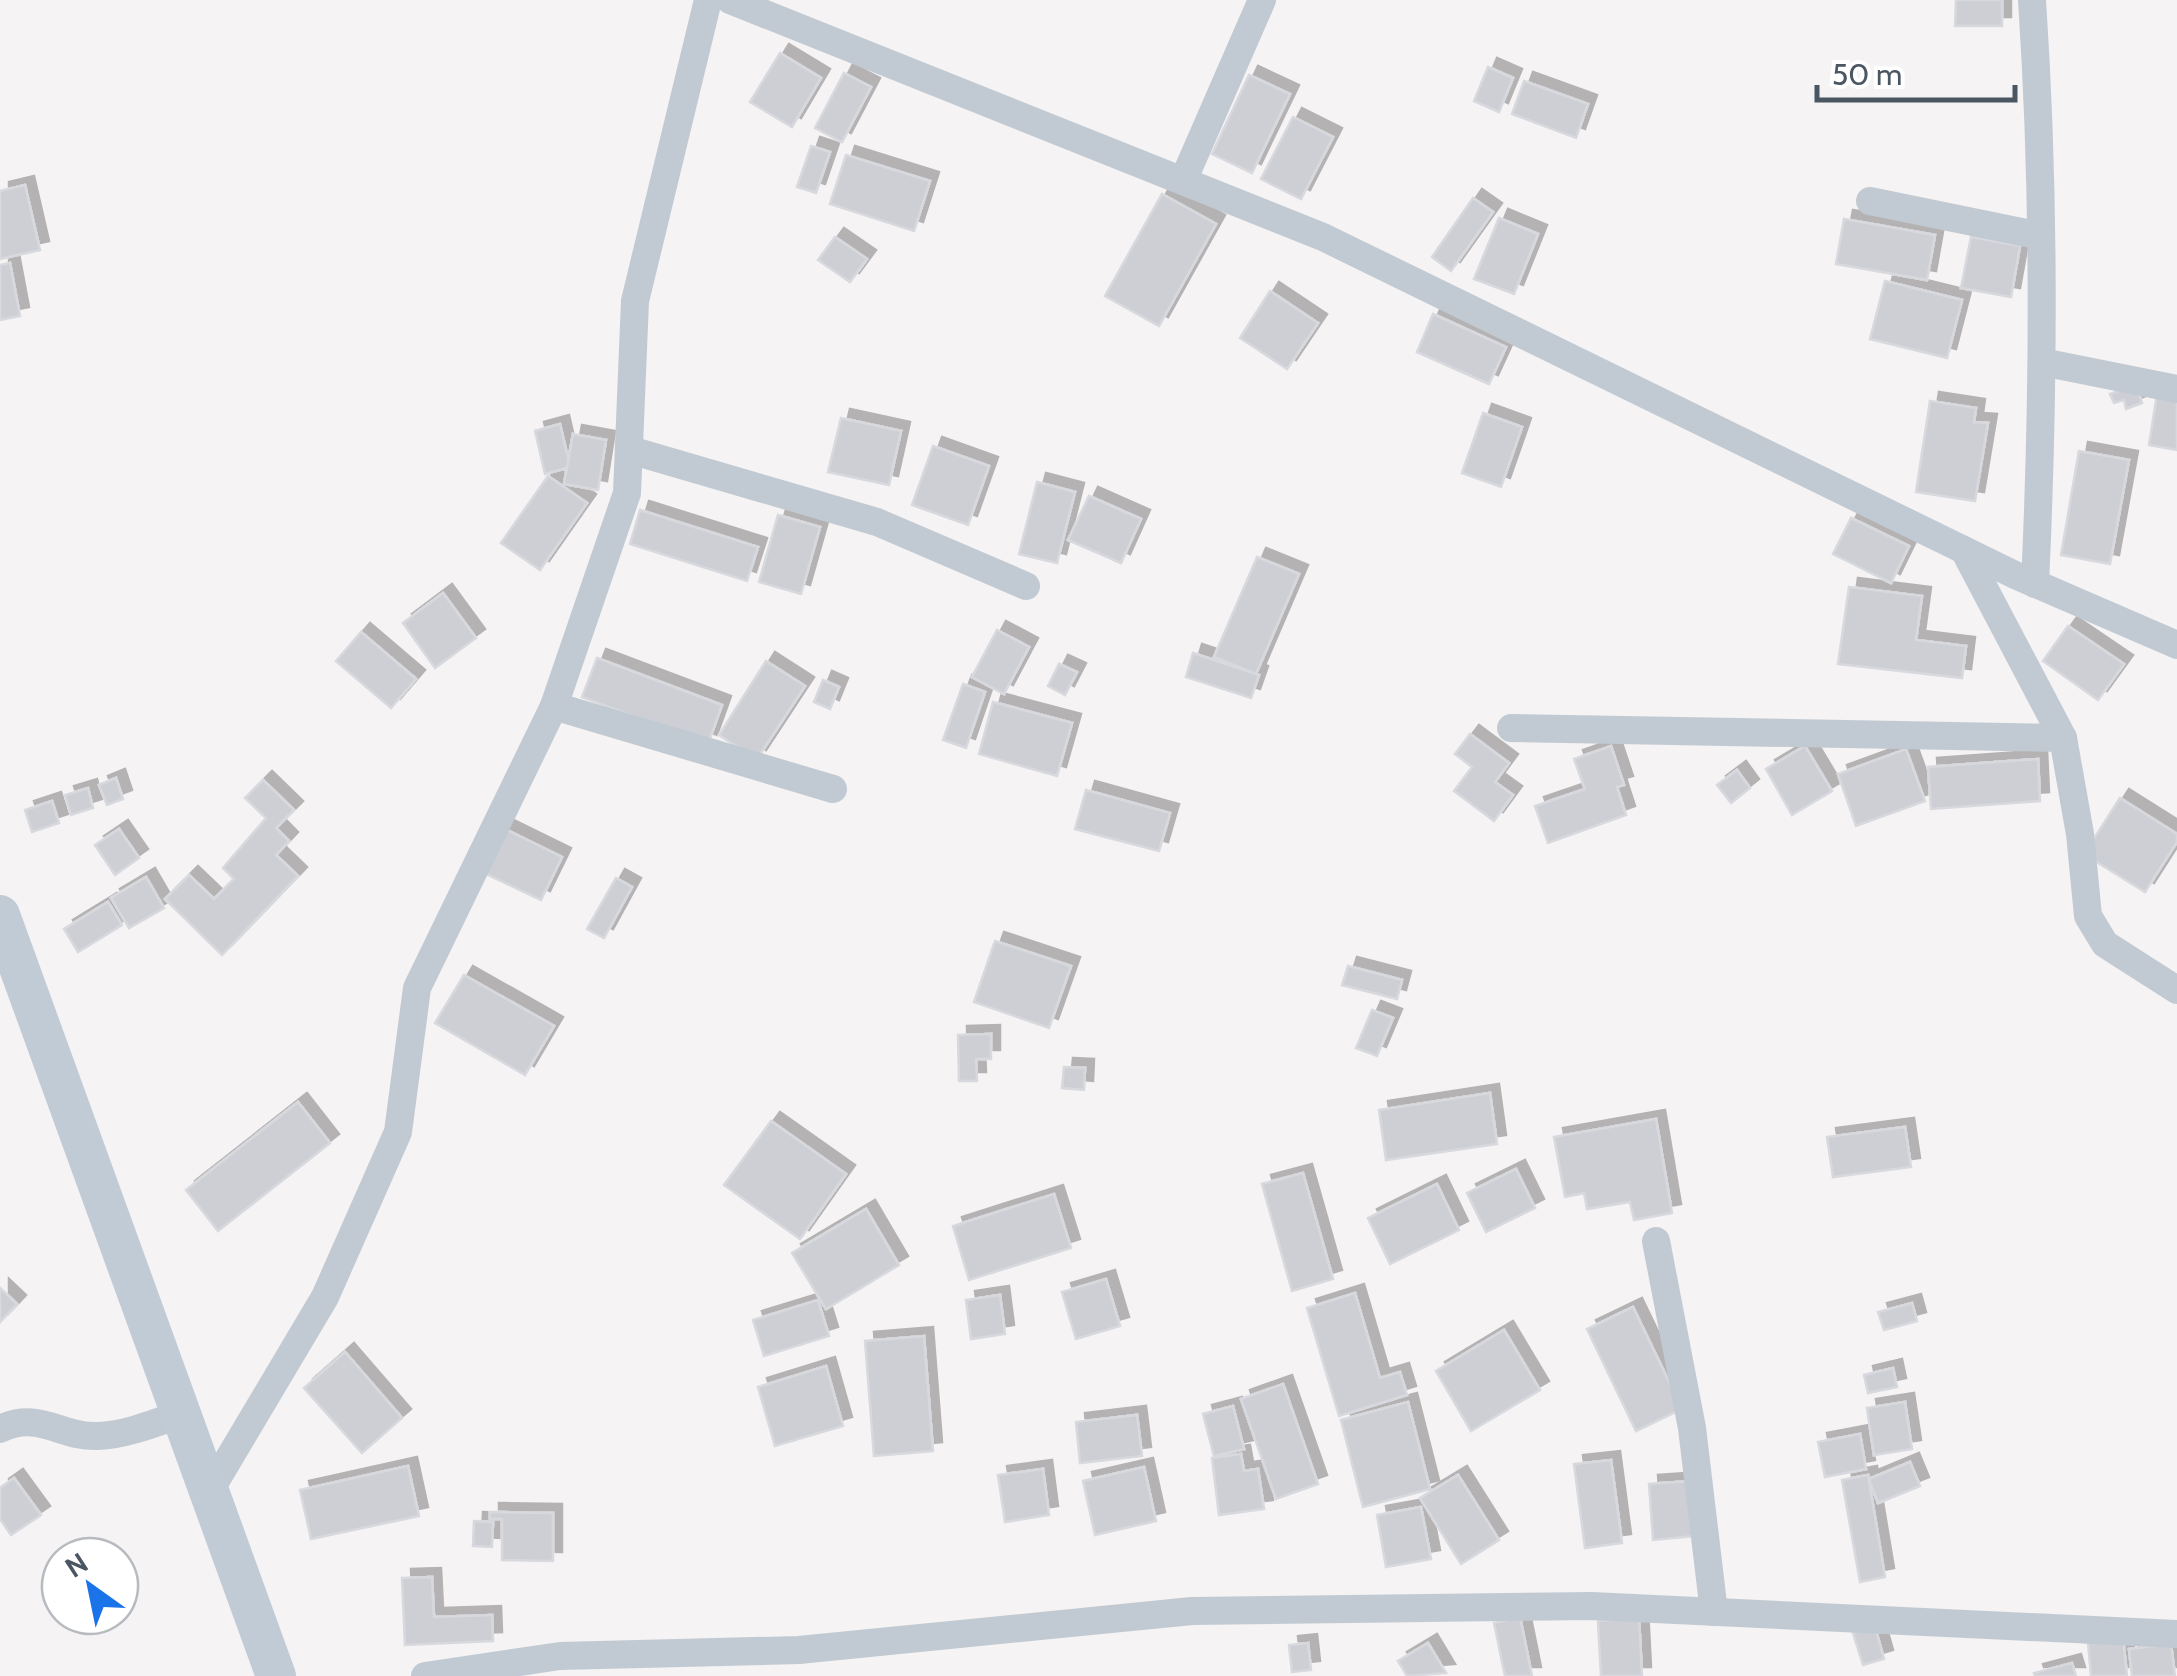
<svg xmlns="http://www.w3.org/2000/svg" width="2177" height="1676" viewBox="0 0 2177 1676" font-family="Cabin,sans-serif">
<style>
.building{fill:#cdcfd5;stroke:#d7d9de;stroke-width:2.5;filter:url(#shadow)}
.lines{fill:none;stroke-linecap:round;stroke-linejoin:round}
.street{stroke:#c1cad2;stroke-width:28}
.secondary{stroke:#c1cbd6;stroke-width:40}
</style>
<defs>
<filter id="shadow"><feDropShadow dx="9" dy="-9" stdDeviation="0" flood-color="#0004"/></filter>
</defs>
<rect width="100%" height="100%" fill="#f5f3f3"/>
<g class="building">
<polygon points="1956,0 2002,0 2002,26 1955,26"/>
<polygon points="780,53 821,78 792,127 750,102"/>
<polygon points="1488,67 1513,78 1499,112 1474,101"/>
<polygon points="844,73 871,87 842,142 815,128"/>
<polygon points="1249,75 1290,94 1252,173 1212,154"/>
<polygon points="1524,81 1588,104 1576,138 1512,114"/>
<polygon points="1293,117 1333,137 1301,199 1261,179"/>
<polygon points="811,146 830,152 816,193 797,187"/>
<polygon points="846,155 930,181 914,231 830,204"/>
<polygon points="25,185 40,250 0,259 0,191"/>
<polygon points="1162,194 1216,224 1159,326 1105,296"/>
<polygon points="1473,198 1493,212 1451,271 1432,257"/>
<polygon points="1499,218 1538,234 1514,294 1474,279"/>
<polygon points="1844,219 1935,235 1927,280 1836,264"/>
<polygon points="835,237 867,259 850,282 818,260"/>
<polygon points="1971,237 2020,246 2011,297 1961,288"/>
<polygon points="10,263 20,316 0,320 0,265"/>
<polygon points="1885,281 1962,300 1947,358 1870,339"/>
<polygon points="1270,291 1318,323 1287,369 1240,338"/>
<polygon points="1433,314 1506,347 1489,384 1417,352"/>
<polygon points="2136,385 2142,403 2126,409 2124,400 2114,403 2110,394"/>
<polygon points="2157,394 2177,397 2177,450 2149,445"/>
<polygon points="1930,401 1976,408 1974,422 1988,423 1975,501 1916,492"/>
<polygon points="1483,413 1522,427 1501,487 1462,473"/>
<polygon points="841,418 901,431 889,485 828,472"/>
<polygon points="560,424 570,467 545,474 535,431"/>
<polygon points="573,434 606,440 598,490 564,484"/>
<polygon points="933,446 989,466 968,525 912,505"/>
<polygon points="2079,451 2129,460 2110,564 2061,555"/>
<polygon points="548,476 587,503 540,570 501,543"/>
<polygon points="1037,482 1075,492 1057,563 1019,554"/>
<polygon points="1089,496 1141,519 1121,563 1068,540"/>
<polygon points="640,510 758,547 747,581 630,544"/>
<polygon points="778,515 820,527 801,594 759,582"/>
<polygon points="1851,518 1909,546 1891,583 1833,554"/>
<polygon points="1257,557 1299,574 1256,674 1214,657"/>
<polygon points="1849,587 1922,596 1916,640 1966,646 1962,678 1838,664"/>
<polygon points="443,593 476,638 435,668 403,623"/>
<polygon points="2068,626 2124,664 2098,700 2043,661"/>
<polygon points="997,630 1029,647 1004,694 972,677"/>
<polygon points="361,632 416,679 391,708 336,661"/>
<polygon points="1193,653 1259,675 1251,698 1186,677"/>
<polygon points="597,658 722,705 708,744 582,697"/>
<polygon points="766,661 805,686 757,759 719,735"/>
<polygon points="1059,664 1077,672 1065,695 1048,686"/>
<polygon points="823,680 839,687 830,709 814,702"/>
<polygon points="963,684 985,692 966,748 943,740"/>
<polygon points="993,702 1072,723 1057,776 979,754"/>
<polygon points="1470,734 1509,763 1495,782 1513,795 1494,821 1454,791 1472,767 1455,754"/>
<polygon points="1611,746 1624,785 1617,787 1626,815 1548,843 1535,806 1585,789 1574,759"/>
<polygon points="1805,746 1832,791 1792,815 1766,769"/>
<polygon points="1906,749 1925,801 1856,826 1838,774"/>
<polygon points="2038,759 2040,801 1931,809 1928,767"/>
<polygon points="1737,770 1750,788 1731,803 1717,785"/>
<polygon points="116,778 123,799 107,805 99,785"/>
<polygon points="263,780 294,810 276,828 289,841 276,855 298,876 222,955 165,899 189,875 214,899 234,879 223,868 266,818 245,798"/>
<polygon points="88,788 93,808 71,815 65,795"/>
<polygon points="1086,790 1170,813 1159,851 1075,829"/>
<polygon points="2120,798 2177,834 2177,842 2145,892 2084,854"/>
<polygon points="52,801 59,823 32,832 25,810"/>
<polygon points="503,828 562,857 541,900 482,872"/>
<polygon points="119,829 139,858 115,875 95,845"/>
<polygon points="146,877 164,908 129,928 111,898"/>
<polygon points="616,878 632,887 604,938 587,929"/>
<polygon points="108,902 122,925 78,952 64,929"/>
<polygon points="995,941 1071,966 1049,1028 974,1002"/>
<polygon points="1348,966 1402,980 1397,999 1342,985"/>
<polygon points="464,975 554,1026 525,1075 435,1023"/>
<polygon points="1372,1010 1393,1018 1377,1056 1356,1048"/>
<polygon points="991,1034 991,1059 976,1059 977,1081 959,1081 958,1035"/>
<polygon points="1064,1067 1085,1068 1084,1090 1062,1088"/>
<polygon points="1490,1093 1497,1144 1386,1160 1379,1110"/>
<polygon points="298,1102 330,1143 218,1231 186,1190"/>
<polygon points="1656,1119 1672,1213 1634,1220 1630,1202 1587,1209 1584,1193 1565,1197 1554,1137"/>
<polygon points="771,1121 846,1174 800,1239 724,1185"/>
<polygon points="1905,1127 1911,1167 1833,1177 1827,1137"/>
<polygon points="1516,1169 1535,1208 1486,1232 1467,1193"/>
<polygon points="1303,1173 1333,1279 1292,1291 1262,1184"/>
<polygon points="1437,1184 1459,1230 1390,1264 1368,1218"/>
<polygon points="1054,1194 1071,1248 969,1280 953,1226"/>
<polygon points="866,1209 899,1265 826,1309 792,1253"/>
<polygon points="1106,1279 1120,1326 1076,1339 1062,1292"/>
<polygon points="0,1288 17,1304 0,1322"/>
<polygon points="1355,1293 1380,1378 1400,1372 1407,1395 1339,1416 1307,1308"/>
<polygon points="1000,1295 1005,1334 971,1339 966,1300"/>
<polygon points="818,1300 829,1336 764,1356 753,1320"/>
<polygon points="1912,1303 1917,1321 1884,1330 1878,1312"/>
<polygon points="1633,1307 1682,1409 1636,1431 1587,1329"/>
<polygon points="1504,1330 1540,1390 1471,1431 1436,1371"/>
<polygon points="924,1336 933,1451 874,1456 865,1341"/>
<polygon points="345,1352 402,1418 362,1453 304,1388"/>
<polygon points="826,1366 843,1426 775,1446 758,1387"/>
<polygon points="1893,1368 1897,1387 1868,1393 1864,1375"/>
<polygon points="1283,1384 1318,1484 1276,1499 1241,1399"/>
<polygon points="1408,1402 1430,1489 1363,1507 1341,1420"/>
<polygon points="1905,1402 1912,1449 1874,1455 1867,1408"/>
<polygon points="1233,1406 1244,1449 1214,1456 1203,1414"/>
<polygon points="1137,1415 1142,1456 1080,1463 1076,1422"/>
<polygon points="1860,1434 1866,1469 1825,1477 1818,1442"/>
<polygon points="1241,1454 1244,1471 1258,1469 1264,1509 1219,1515 1212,1458"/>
<polygon points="1611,1460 1622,1543 1585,1548 1574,1464"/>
<polygon points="1910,1462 1920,1486 1878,1503 1869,1479"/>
<polygon points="408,1466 419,1516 311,1539 300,1490"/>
<polygon points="1144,1467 1156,1521 1095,1535 1083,1481"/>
<polygon points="1043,1469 1049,1515 1005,1522 998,1475"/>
<polygon points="1458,1475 1499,1540 1461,1564 1420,1498"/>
<polygon points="1868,1475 1885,1577 1860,1582 1842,1480"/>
<polygon points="14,1478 41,1515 11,1535 0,1519 0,1488"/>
<polygon points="1691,1481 1695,1536 1653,1540 1649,1484"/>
<polygon points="1421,1507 1431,1559 1386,1567 1377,1515"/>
<polygon points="490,1512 553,1513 553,1561 502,1560 502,1519 490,1519"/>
<polygon points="474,1521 493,1522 492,1547 473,1546"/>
<polygon points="432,1577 434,1617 492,1615 493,1641 405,1645 402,1578"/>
<polygon points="1520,1617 1532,1676 1505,1676 1494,1623"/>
<polygon points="1639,1618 1642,1676 1601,1676 1598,1621"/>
<polygon points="1875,1627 1884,1659 1863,1665 1853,1633"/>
<polygon points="2123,1638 2127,1676 2091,1676 2088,1642"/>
<polygon points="1308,1643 1311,1670 1292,1672 1289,1645"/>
<polygon points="1428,1643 1446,1673 1407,1676 1398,1661"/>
<polygon points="2171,1644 2175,1676 2132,1676 2129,1649"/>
<polygon points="2072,1663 2076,1676 2035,1676 2034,1673"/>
</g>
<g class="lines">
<g class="street">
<polyline points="730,0 1323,237 2015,575 2177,645"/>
<path d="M2032,0c13,194 12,390 3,584"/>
<polyline points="1183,181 1262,0"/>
<polyline points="1870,201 2041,236"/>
<polyline points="2042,362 2177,389"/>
<polyline points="630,450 877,522 1026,586"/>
<polyline points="1964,550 2063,738 2080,834 2088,916 2105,944 2177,990"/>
<polyline points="554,706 833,789"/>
<polyline points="1511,728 2063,738"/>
<polyline points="1656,1241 1692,1428 1714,1612"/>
<path d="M0,1429c39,-19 62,9 98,7 28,-1 57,-13 83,-22"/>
<polyline points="209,1492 325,1297 398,1132 417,988 554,706 627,493 635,301 708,0"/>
<polyline points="425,1676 560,1656 799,1650 1192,1611 1592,1606 2177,1634"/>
</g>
<polyline class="secondary" points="0,915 276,1676"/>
</g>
<g transform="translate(90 1586) rotate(327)"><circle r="48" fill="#ffffff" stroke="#b7bbc0" stroke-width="2.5"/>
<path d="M0-8L18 38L0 25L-18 38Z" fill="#1a73e8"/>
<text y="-15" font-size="28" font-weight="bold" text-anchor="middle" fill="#4a5661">N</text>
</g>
<path d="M1817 85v15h198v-15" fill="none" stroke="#4a5661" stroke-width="5"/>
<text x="1832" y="85" font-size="30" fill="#4a5661" stroke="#ffffff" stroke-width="8" paint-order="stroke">50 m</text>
</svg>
